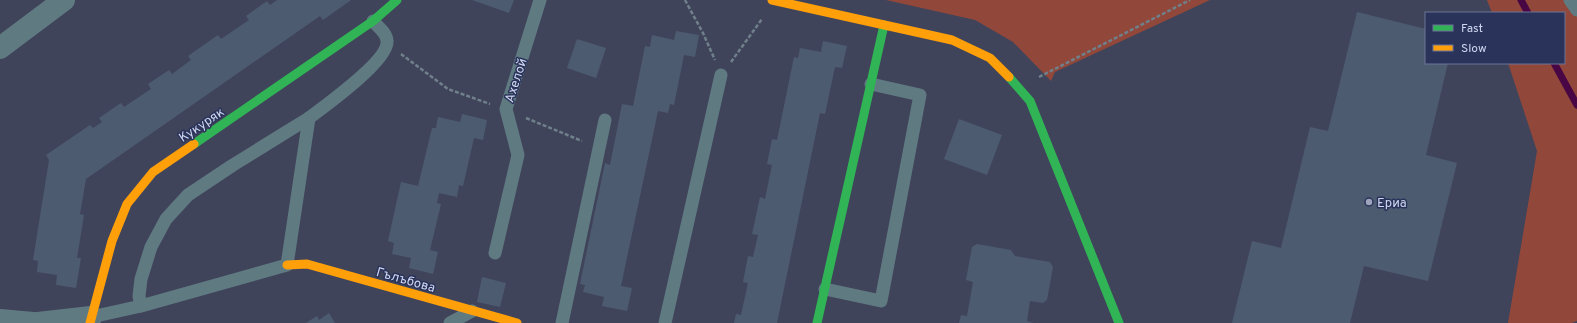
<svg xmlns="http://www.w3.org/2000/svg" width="1577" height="323" viewBox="0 0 1577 323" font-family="Overpass,sans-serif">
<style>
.green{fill:#91473a}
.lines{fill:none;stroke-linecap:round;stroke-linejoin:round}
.stream{stroke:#480644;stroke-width:7}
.building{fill:#4d5b71}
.path{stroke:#70808b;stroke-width:2.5;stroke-dasharray:4 2;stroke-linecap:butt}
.lane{stroke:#607a82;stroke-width:13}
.street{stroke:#607a82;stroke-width:22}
.fast{stroke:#30b455;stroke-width:9}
.slow{stroke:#ff9f0a;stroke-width:9}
.poi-dot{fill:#9da4bc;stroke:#2a335a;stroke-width:1.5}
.labels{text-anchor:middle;stroke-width:3;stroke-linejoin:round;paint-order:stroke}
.street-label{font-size:13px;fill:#d0d7f0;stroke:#2a335a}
.poi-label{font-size:13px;fill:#d0d7f0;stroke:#2a335a;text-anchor:start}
</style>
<rect width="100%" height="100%" fill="#3f445b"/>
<g class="green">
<polygon points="886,0 1210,0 1055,72 1051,81 1013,42 975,20"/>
<polygon points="1487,0 1577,0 1577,321 1572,323 1508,323 1537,151 1508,63 1564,63 1564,13 1492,13"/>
</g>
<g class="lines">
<g class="stream">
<polyline points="1521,0 1528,13"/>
<polyline points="1554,63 1577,105"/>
</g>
</g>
<g class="building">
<polygon points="277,0 351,0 323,20 320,16 86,179 80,214 84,215 77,258 81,258 76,288 56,285 57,275 37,272 38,261 33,260 49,160 46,155 90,125 93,128 102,122 99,118 121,103 124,107 151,89 148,84 169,70 172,74 191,60 188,56 218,35 221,39 249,20 246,16 267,1 270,5"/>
<polygon points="472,0 514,0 509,13"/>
<polygon points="1357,12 1426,29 1426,63 1448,63 1426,155 1457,163 1428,281 1364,266 1350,323 1232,323 1252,241 1281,248 1310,127 1328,131"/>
<polygon points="676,31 699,35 695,57 684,55 674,105 670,104 668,113 658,111 621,286 632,288 627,311 602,306 604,297 583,292 585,285 580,284 605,163 610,165 622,104 633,106 645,46 650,47 652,35 674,40"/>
<polygon points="577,39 606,48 596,78 567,68"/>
<polygon points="823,41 847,46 842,68 835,67 825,114 820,113 777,323 734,323 736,314 741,315 748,283 743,282 748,256 753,257 758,235 752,234 760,197 765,199 772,165 767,164 772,139 777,140 794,57 798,58 800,48 821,52"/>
<polygon points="462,114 487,120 483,140 474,138 463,186 459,185 457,197 439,193 437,203 441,204 430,250 438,252 433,274 409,268 411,258 392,254 394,243 388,241 401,182 418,186 432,128 436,128 438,117 460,122"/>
<polygon points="959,119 1002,135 987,175 944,159"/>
<polygon points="977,244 1011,250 1015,256 1050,262 1053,267 1047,300 1043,303 1030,301 1027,321 1033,323 959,323 961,315 967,316 973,282 966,280 972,247"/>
<polygon points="482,277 506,283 500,307 477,302"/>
<polygon points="329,313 335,323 306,323 317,316 319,320"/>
</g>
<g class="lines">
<g class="path">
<polyline points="685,0 703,33 715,60"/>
<polyline points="401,54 448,89 490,104"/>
<polyline points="731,62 762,19"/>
<polyline points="1039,77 1190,0"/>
<polyline points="526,118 582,141"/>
</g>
<g class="lane">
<polyline points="1570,0 1577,10"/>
<polyline points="495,253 518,155 506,109 540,0"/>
<polyline points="825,289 881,301 920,95 871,84"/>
<polyline points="141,306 139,296 141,279 151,247 166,219 188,195 233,165 309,118"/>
<path d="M91,317l50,-11 146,-41 22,-147c16,-12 80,-58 78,-77 0,-8 -9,-14 -14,-20"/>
<polyline points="450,323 472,311"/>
<polyline points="562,323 605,120"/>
<polyline points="665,323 721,75"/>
</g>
<g class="street">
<polyline points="0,48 64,0"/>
<polyline points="0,320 33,323"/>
<polyline points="38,323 91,317"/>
</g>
<g class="fast">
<polyline points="1009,77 1030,101 1119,323"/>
<polyline points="194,144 373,21 397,0"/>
<polyline points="817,323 884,25"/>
</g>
<g class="slow">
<polyline points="772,0 952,40 990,58 1009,77"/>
<polyline points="287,265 307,264 517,323"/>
<polyline points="90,323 112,241 127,204 153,172 194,144"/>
</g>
</g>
<circle class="poi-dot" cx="1369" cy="202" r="4"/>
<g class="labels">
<g class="street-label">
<text transform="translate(515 80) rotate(-72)" y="5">Ахелой</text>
<text transform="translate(201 124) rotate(-34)" y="5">Кукуряк</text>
<text transform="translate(406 279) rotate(16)" y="5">Гълъбова</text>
</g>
<g class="poi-label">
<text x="1377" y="207">Ериа</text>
</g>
</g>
<rect x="1425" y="12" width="140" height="52" fill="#2a335a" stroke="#6c7596"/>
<rect x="1433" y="25" width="20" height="6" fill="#30b455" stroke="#6c7596"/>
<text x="1461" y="32" font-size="12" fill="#d0d7f0">Fast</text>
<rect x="1433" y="45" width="20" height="6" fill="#ff9f0a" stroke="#6c7596"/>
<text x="1461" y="52" font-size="12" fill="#d0d7f0">Slow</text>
</svg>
